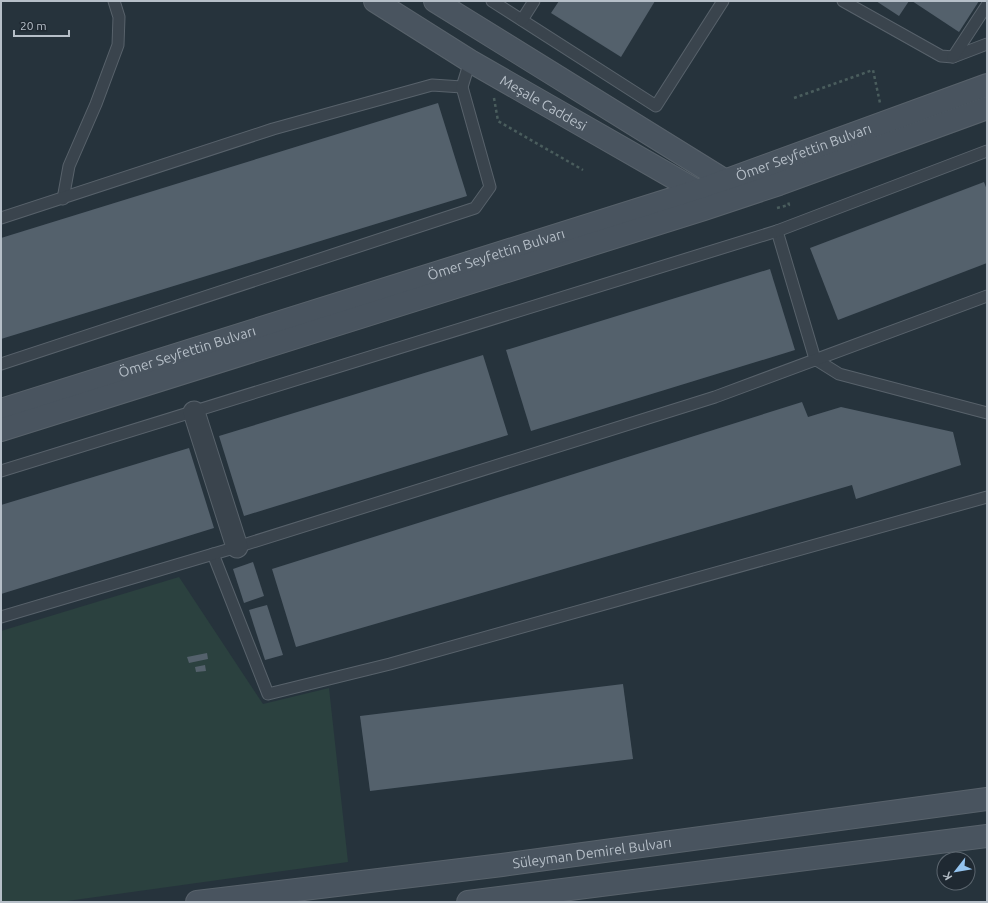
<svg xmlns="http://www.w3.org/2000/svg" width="988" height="903" viewBox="0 0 988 903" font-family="Ubuntu,sans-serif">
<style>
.green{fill:#2b413f}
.building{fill:#54616c}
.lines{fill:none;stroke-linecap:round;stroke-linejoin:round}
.lane-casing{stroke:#58626b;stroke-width:13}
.street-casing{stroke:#58626b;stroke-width:23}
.secondary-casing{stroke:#58626b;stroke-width:24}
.path{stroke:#4a5d5d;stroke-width:2.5;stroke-dasharray:3 3;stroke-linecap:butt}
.lane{stroke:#3a444d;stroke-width:11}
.street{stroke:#3a444d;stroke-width:21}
.secondary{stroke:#49545f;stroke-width:22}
.labels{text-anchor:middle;stroke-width:3;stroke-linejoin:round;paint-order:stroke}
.street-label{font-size:14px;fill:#b6bfc8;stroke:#1f2932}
</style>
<rect width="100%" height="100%" fill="#26333c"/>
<polygon class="green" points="179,577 263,704 329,688 348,862 60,902 1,902 1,631"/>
<g class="building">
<polygon points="559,1 655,1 621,57 551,13"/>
<polygon points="876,1 909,1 899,16"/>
<polygon points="912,1 979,1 959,32"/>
<polygon points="438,103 467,196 1,339 1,238"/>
<polygon points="984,182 987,190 987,263 838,320 810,248"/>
<polygon points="770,269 795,350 531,431 506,350"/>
<polygon points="483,355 508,435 244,516 219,436"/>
<polygon points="802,402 808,417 841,407 953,432 961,465 856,499 852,485 296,647 272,569"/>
<polygon points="189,448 214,528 1,594 1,505"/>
<polygon points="253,562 264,596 244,603 233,569"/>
<polygon points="267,605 283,655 265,660 249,610"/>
<polygon points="207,653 208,659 189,663 187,657"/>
<polygon points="205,665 206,671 196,672 195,667"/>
<polygon points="623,684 633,759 370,791 360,716"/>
</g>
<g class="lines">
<g class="lane-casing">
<g id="lane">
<polyline points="492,1 656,106 723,1"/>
<polyline points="843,1 941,56 953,57 987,44"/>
<polyline points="522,20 534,1"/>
<polyline points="953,57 987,5"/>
<polyline points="63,199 69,166 96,104 118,45 119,17 114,1"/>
<polyline points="1,218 273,129 432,85 462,87"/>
<polyline points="777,231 815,359 839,374 987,413"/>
<polyline points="1,364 475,208 490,187 462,87 470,61"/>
<polyline points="1,471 777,231 987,151"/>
<polyline points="213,554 268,694 390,664 987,497"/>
<polyline points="1,617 237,547 715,397 987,296"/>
</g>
</g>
<g class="street-casing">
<polyline id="street" points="194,412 237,547"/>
</g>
<g class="secondary-casing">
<g id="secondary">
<path id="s1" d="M375,1l95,60 227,130 3,8"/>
<polyline points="435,1 724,180 729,189"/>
<path id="s2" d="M1,410l696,-219 290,-106"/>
<polyline points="1,430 704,209 779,184 987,108"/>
<path id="s3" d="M197,902l305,-37 485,-66"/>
<polyline points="468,902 987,836"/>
</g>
</g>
<g class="path">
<polyline points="494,98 498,121 583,170"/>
<polyline points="794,98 873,70 880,103"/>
<polyline points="777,208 789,205 788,201"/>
</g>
<use href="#lane" class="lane"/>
<use href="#street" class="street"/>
<use href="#secondary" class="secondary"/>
</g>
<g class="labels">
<g class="street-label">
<text dy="5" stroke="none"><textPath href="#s1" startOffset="197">Meşale Caddesi</textPath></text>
<text dy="5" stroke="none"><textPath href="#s2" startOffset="843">Ömer Seyfettin Bulvarı</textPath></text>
<text dy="5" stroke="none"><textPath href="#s2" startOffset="519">Ömer Seyfettin Bulvarı</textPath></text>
<text dy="5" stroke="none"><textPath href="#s2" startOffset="195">Ömer Seyfettin Bulvarı</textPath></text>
<text dy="5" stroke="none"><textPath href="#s3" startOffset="398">Süleyman Demirel Bulvarı</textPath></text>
</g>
</g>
<rect width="988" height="903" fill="none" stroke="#b6bfc8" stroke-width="4"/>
<g transform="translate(956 871) rotate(239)"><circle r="19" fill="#1f2932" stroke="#5b656e"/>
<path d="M0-3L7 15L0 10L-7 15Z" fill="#94c3ef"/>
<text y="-6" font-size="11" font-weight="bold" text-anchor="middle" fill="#b6bfc8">K</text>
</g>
<path d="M14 30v6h55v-6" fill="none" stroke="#b6bfc8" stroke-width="2"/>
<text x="20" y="30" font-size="12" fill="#b6bfc8" stroke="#1f2932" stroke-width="3" paint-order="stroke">20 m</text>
</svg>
